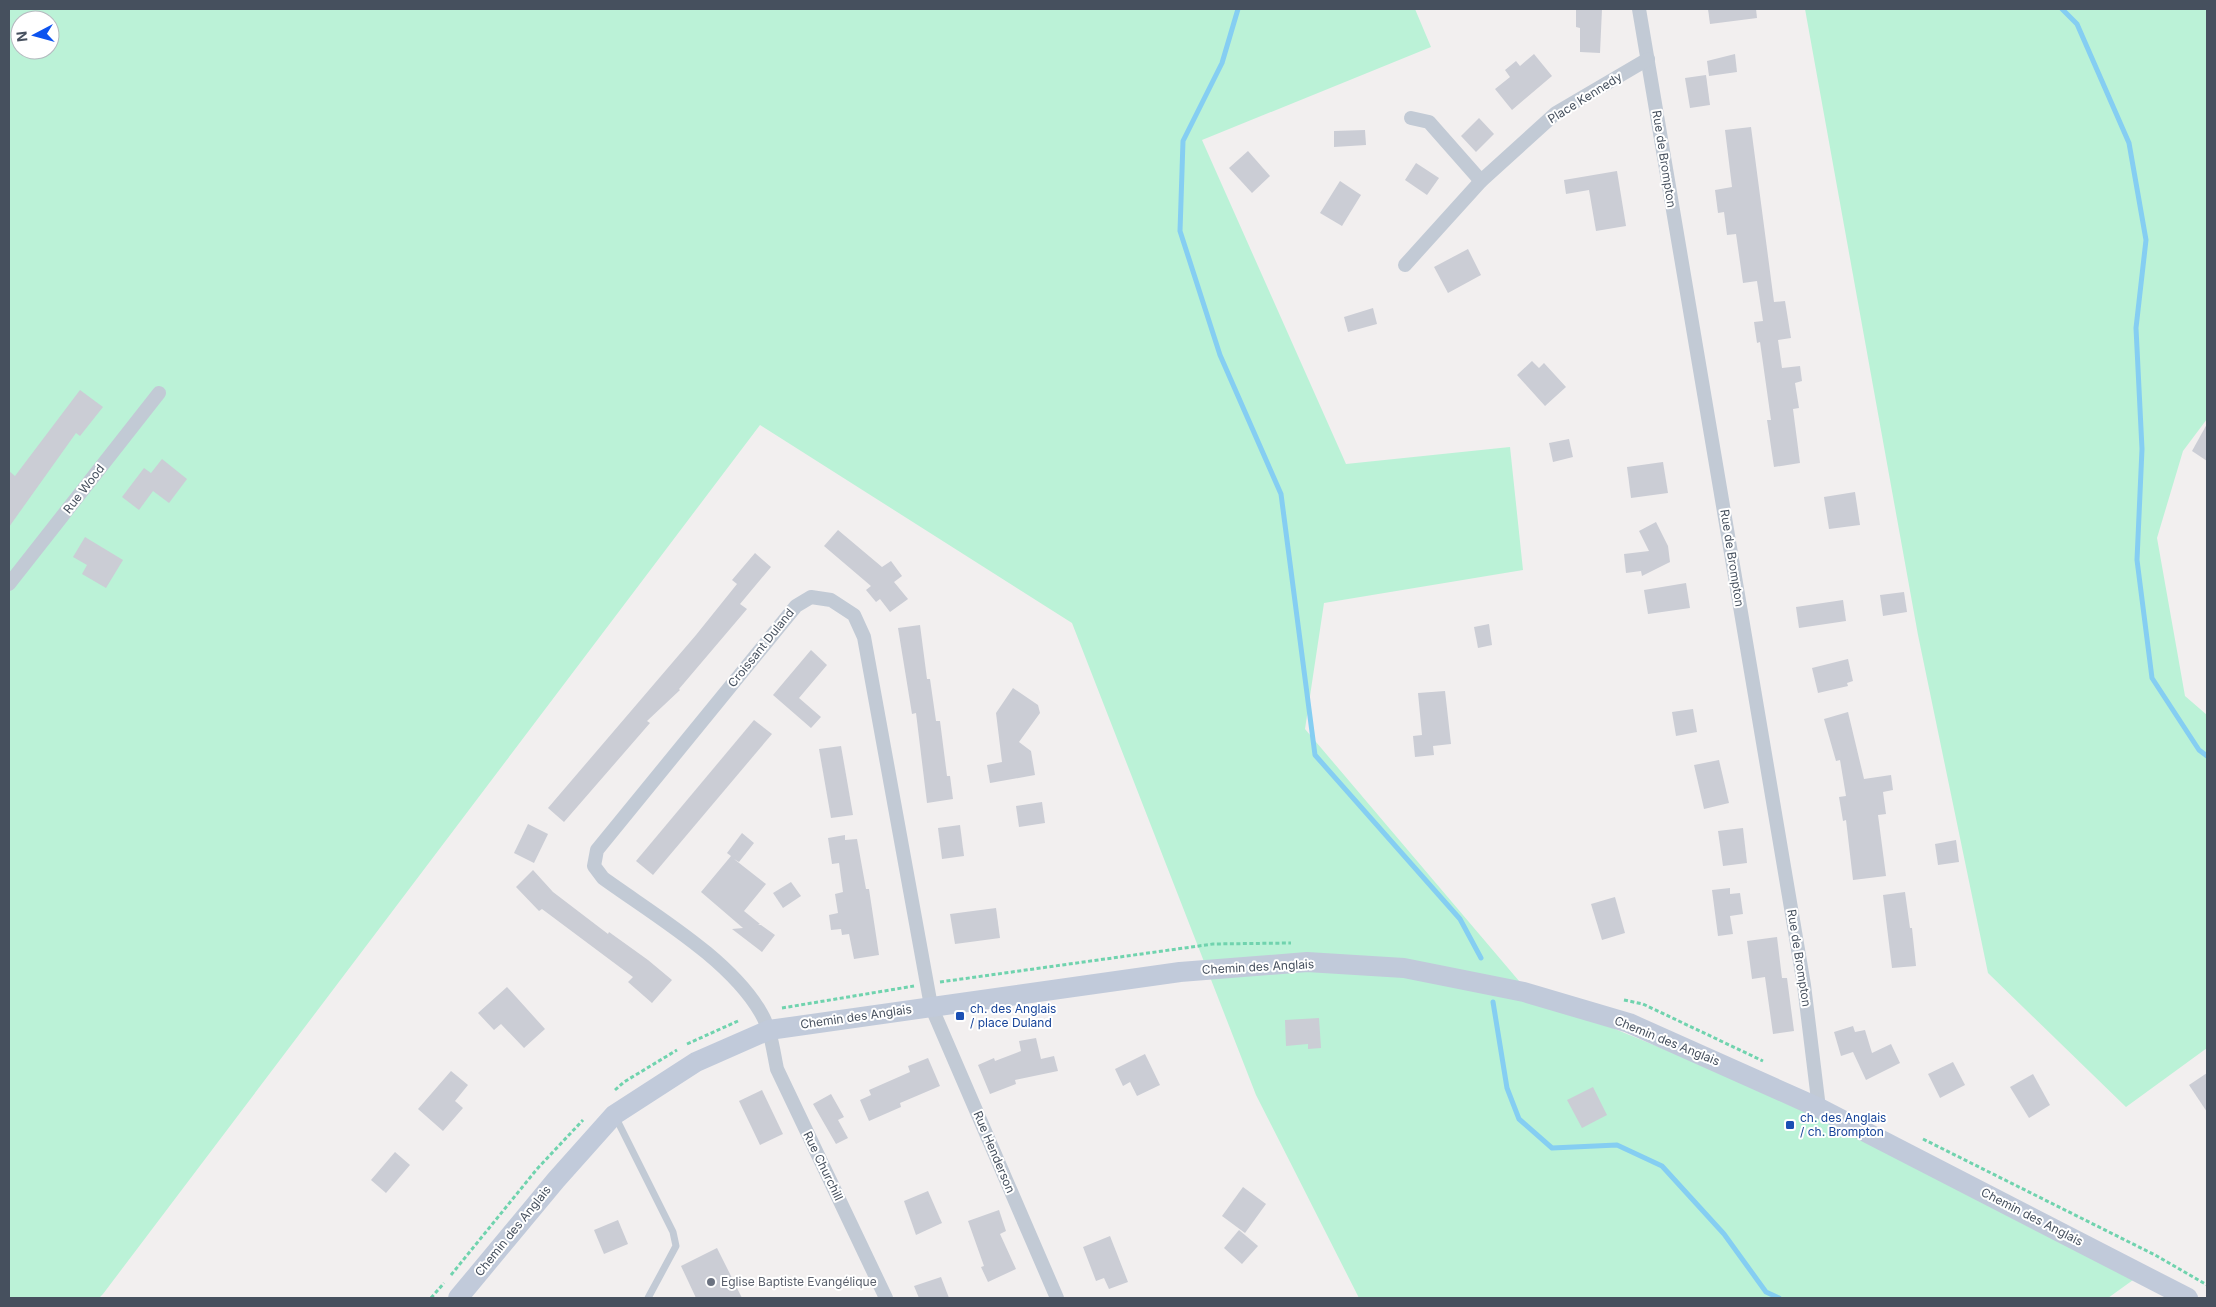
<svg xmlns="http://www.w3.org/2000/svg" width="2216" height="1307" viewBox="0 0 2216 1307" font-family="Inter,sans-serif">
<style>
.green{fill:#bbf2d7;fill-rule:evenodd}
.lines{fill:none;stroke-linecap:round;stroke-linejoin:round}
.stream{stroke:#85cef2;stroke-width:5}
.building{fill:#cbcdd5}
.path{stroke:#70d3ae;stroke-width:3;stroke-dasharray:4 2.5;stroke-linecap:butt}
.lane{stroke:#c2cad5;stroke-width:7}
.street{stroke:#c2cad5;stroke-width:14}
.secondary{stroke:#c1cada;stroke-width:20}
.transit-dot{fill:#1a4fb4;stroke:#fff;stroke-width:2}
.worship-dot{fill:#6b7280;stroke:#fff;stroke-width:2}
.labels{text-anchor:middle;stroke-width:4;stroke-linejoin:round;paint-order:stroke}
.street-label{font-size:12px;fill:#46505e;stroke:#fff}
.transit-label{font-size:12px;fill:#164399;stroke:#fff;text-anchor:start}
.worship-label{font-size:12px;fill:#5b616d;stroke:#fff;text-anchor:start}
</style>
<rect width="100%" height="100%" fill="#f2efef"/>
<g class="green">
<path d="M9,9h1406l16,38 -229,93 144,324 164,-17 13,123 -199,33 -19,126 225,265 272,112 331,174 -25,18h-749l-103,-203 -184,-472 -312,-198 -657,869 -4,4h-90zM20,20h30v30h-30z"/>
<polygon points="1805,9 2207,9 2207,419 2183,451 2157,538 2185,696 2207,715 2207,1048 2126,1107 1988,973 1918,635"/>
</g>
<g class="lines">
<g class="stream">
<polyline points="1238,9 1222,63 1183,141 1180,231 1220,355 1281,494 1315,755 1460,919 1481,958"/>
<polyline points="2062,9 2077,24 2129,143 2146,240 2136,328 2142,449 2137,560 2152,678 2199,750 2207,756"/>
<polyline points="1493,1002 1507,1088 1519,1119 1552,1148 1617,1145 1662,1166 1724,1234 1766,1292 1779,1298"/>
</g>
</g>
<g class="building">
<polygon points="1576,9 1602,9 1600,53 1580,52 1580,28 1576,27"/>
<polygon points="1708,9 1756,9 1757,18 1710,24"/>
<polygon points="1534,54 1552,76 1512,110 1495,89 1510,77 1505,70 1516,61 1520,66"/>
<polygon points="1735,54 1737,72 1709,76 1707,61"/>
<polygon points="1706,75 1710,105 1690,108 1685,78"/>
<polygon points="1479,118 1494,134 1476,152 1461,136"/>
<polygon points="1751,127 1774,302 1785,301 1791,338 1778,340 1782,368 1800,366 1802,381 1795,383 1799,408 1793,409 1800,463 1774,467 1767,420 1771,420 1760,342 1757,343 1754,322 1763,321 1757,281 1743,283 1736,234 1727,235 1724,212 1718,213 1715,190 1732,187 1725,130"/>
<polygon points="1365,130 1366,145 1334,147 1334,131"/>
<polygon points="1248,151 1270,176 1252,193 1229,168"/>
<polygon points="1416,163 1439,178 1427,195 1405,180"/>
<polygon points="1617,171 1626,226 1596,231 1589,190 1566,194 1564,180"/>
<polygon points="1340,181 1361,195 1342,226 1320,213"/>
<polygon points="1468,249 1481,275 1448,293 1434,267"/>
<polygon points="1373,308 1377,324 1348,332 1344,317"/>
<polygon points="1532,361 1539,368 1544,363 1566,387 1545,406 1517,375"/>
<polygon points="80,390 103,407 80,436 76,433 9,527 9,471 15,476"/>
<polygon points="2207,424 2207,461 2192,451"/>
<polygon points="1569,439 1573,457 1553,462 1549,443"/>
<polygon points="162,459 187,479 169,503 153,491 139,510 122,497 144,468 151,473"/>
<polygon points="1663,462 1668,493 1631,498 1627,467"/>
<polygon points="1855,492 1860,525 1829,529 1824,497"/>
<polygon points="1656,522 1668,546 1670,562 1642,576 1641,571 1626,573 1624,554 1649,551 1639,531"/>
<polygon points="838,530 882,567 891,561 902,576 894,582 908,599 890,612 880,599 876,602 866,590 871,586 824,546"/>
<polygon points="85,537 123,560 106,588 82,574 87,565 73,557"/>
<polygon points="755,553 771,567 740,604 747,609 679,689 680,690 647,721 650,723 564,822 548,808 696,635 737,584 732,580"/>
<polygon points="1686,583 1690,608 1648,614 1644,590"/>
<polygon points="1904,592 1907,612 1883,616 1880,595"/>
<polygon points="1843,600 1846,621 1799,628 1796,607"/>
<polygon points="1489,624 1492,645 1478,648 1474,627"/>
<polygon points="920,625 927,679 930,679 936,721 940,721 947,776 950,776 953,799 927,803 916,713 912,714 898,628"/>
<polygon points="811,650 827,665 799,698 821,717 811,728 773,695"/>
<polygon points="1848,659 1853,681 1847,683 1848,686 1818,693 1812,668"/>
<polygon points="1013,688 1038,705 1040,713 1019,742 1031,751 1035,775 990,783 987,765 1002,762 996,713"/>
<polygon points="1445,691 1451,744 1433,746 1434,755 1415,757 1413,736 1422,735 1418,693"/>
<polygon points="1693,709 1697,732 1676,736 1672,712"/>
<polygon points="1848,712 1864,779 1891,775 1893,790 1883,792 1886,814 1878,815 1886,876 1853,880 1846,820 1843,821 1839,797 1846,796 1840,760 1836,761 1824,719"/>
<polygon points="754,720 772,734 653,875 636,861"/>
<polygon points="841,746 853,815 831,818 819,749"/>
<polygon points="1719,760 1729,803 1704,809 1694,765"/>
<polygon points="1042,802 1045,823 1019,827 1016,806"/>
<polygon points="528,824 548,834 534,863 514,853"/>
<polygon points="960,825 964,856 942,859 938,828"/>
<polygon points="1743,828 1747,863 1723,866 1718,831"/>
<polygon points="742,833 754,843 739,862 734,859 766,884 744,911 760,924 758,925 761,925 775,935 762,952 732,929 743,928 701,892 731,856 727,853"/>
<polygon points="845,835 845,840 857,839 866,889 869,889 879,955 854,959 849,934 842,935 841,929 831,930 829,915 838,913 835,894 843,892 839,863 832,864 828,838"/>
<polygon points="1956,840 1959,862 1938,865 1935,844"/>
<polygon points="533,870 553,892 608,934 609,932 648,960 672,980 652,1003 628,982 633,977 542,909 539,911 516,887"/>
<polygon points="791,882 801,896 783,908 773,893"/>
<polygon points="1730,888 1730,894 1740,893 1743,914 1730,916 1733,934 1718,936 1712,890"/>
<polygon points="1905,892 1910,928 1912,928 1916,966 1892,968 1883,895"/>
<polygon points="1615,897 1625,933 1602,940 1591,904"/>
<polygon points="996,908 1000,938 955,944 950,914"/>
<polygon points="1777,937 1782,978 1787,978 1794,1031 1773,1034 1765,977 1752,979 1747,941"/>
<polygon points="507,987 545,1029 524,1048 501,1024 494,1030 478,1013"/>
<polygon points="1319,1018 1321,1048 1308,1049 1308,1044 1286,1046 1285,1020"/>
<polygon points="1853,1026 1855,1032 1865,1030 1872,1053 1891,1044 1900,1063 1866,1080 1853,1052 1841,1056 1834,1032"/>
<polygon points="1036,1038 1041,1059 1054,1056 1058,1071 1015,1080 1016,1084 990,1094 978,1065 994,1058 995,1061 1021,1051 1019,1041"/>
<polygon points="1145,1054 1160,1085 1137,1096 1130,1082 1123,1086 1115,1069"/>
<polygon points="928,1058 940,1086 900,1103 901,1107 869,1121 860,1100 871,1095 869,1090 910,1072 908,1066"/>
<polygon points="1953,1062 1965,1085 1940,1098 1928,1074"/>
<polygon points="451,1071 468,1085 455,1101 463,1108 443,1131 418,1109"/>
<polygon points="2207,1073 2207,1112 2189,1085"/>
<polygon points="2033,1074 2050,1105 2029,1118 2010,1087"/>
<polygon points="1593,1087 1607,1115 1582,1128 1567,1100"/>
<polygon points="762,1090 783,1134 760,1145 739,1101"/>
<polygon points="831,1094 844,1117 838,1120 848,1138 836,1144 813,1104"/>
<polygon points="395,1152 410,1165 386,1193 371,1180"/>
<polygon points="1243,1187 1266,1204 1245,1233 1222,1216"/>
<polygon points="928,1191 942,1223 916,1235 904,1201"/>
<polygon points="999,1210 1006,1231 1000,1234 1016,1269 988,1282 981,1267 984,1266 968,1221"/>
<polygon points="618,1220 628,1244 604,1254 594,1230"/>
<polygon points="1239,1230 1258,1246 1242,1264 1224,1248"/>
<polygon points="1110,1236 1128,1282 1109,1289 1104,1278 1096,1281 1083,1247"/>
<polygon points="717,1248 742,1298 696,1298 681,1266"/>
<polygon points="941,1277 949,1298 919,1298 914,1286"/>
</g>
<g class="lines">
<g class="path">
<polyline points="940,982 1213,944 1291,943"/>
<polyline points="1624,1000 1643,1004 1763,1061"/>
<polyline points="782,1008 914,986"/>
<polyline points="687,1044 738,1021"/>
<polyline points="615,1090 624,1082 677,1050"/>
<polyline points="1923,1139 2155,1255 2207,1285"/>
<polyline points="451,1275 537,1169 583,1120"/>
<polyline points="431,1298 444,1283"/>
</g>
<polyline class="lane" points="616,1118 673,1232 676,1246 648,1298"/>
<g class="street">
<polyline points="1639,9 1804,985 1819,1108"/>
<polyline points="1411,118 1429,122 1481,181"/>
<polyline points="1405,265 1481,181 1556,113 1648,59"/>
<polyline points="9,584 159,393"/>
<path d="M886,1298l-109,-229c-4,-19 -6,-39 -16,-56 -31,-54 -107,-98 -158,-135l-9,-12 3,-16 199,-244 15,-9 20,3 23,15 10,22 67,369 126,292"/>
</g>
<polyline class="secondary" points="458,1298 556,1180 614,1115 696,1062 769,1030 1180,972 1307,962 1404,968 1524,992 1629,1023 1819,1108 2188,1298"/>
</g>
<g class="transit-dot">
<rect x="955" y="1011" width="10" height="10" rx="2.5"/>
<rect x="1785" y="1120" width="10" height="10" rx="2.5"/>
</g>
<circle class="worship-dot" cx="711" cy="1282" r="5"/>
<g class="labels">
<g class="street-label">
<text transform="translate(1585 98) rotate(-32)" y="4">Place Kennedy</text>
<text transform="translate(1664 159) rotate(81)" y="4">Rue de Brompton</text>
<text transform="translate(84 489) rotate(-52)" y="4">Rue Wood</text>
<text transform="translate(1732 558) rotate(81)" y="4">Rue de Brompton</text>
<text transform="translate(761 648) rotate(-51)" y="4">Croissant Duland</text>
<text transform="translate(1799 958) rotate(81)" y="4">Rue de Brompton</text>
<text transform="translate(1258 967) rotate(-3)" y="4">Chemin des Anglais</text>
<text transform="translate(856 1017) rotate(-8)" y="4">Chemin des Anglais</text>
<text transform="translate(1667 1041) rotate(22)" y="4">Chemin des Anglais</text>
<text transform="translate(994 1152) rotate(67)" y="4">Rue Henderson</text>
<text transform="translate(823 1166) rotate(64)" y="4">Rue Churchill</text>
<text transform="translate(2032 1217) rotate(27)" y="4">Chemin des Anglais</text>
<text transform="translate(513 1231) rotate(-51)" y="4">Chemin des Anglais</text>
</g>
<g class="transit-label">
<text x="970" y="1013">ch. des Anglais<tspan x="970" dy="14">/ place Duland</tspan></text>
<text x="1800" y="1122">ch. des Anglais<tspan x="1800" dy="14">/ ch. Brompton</tspan></text>
</g>
<g class="worship-label">
<text x="721" y="1286">Eglise Baptiste Evangélique</text>
</g>
</g>
<rect width="2216" height="1307" fill="none" stroke="#46505e" stroke-width="20"/>
<g transform="translate(35 35) rotate(264)"><circle r="24" fill="#ffffff" stroke="#b5b9bf"/>
<path d="M0-4L9 19L0 12L-9 19Z" fill="#0c53ef"/>
<text y="-8" font-size="14" font-weight="bold" text-anchor="middle" fill="#46505e">N</text>
</g>
</svg>
